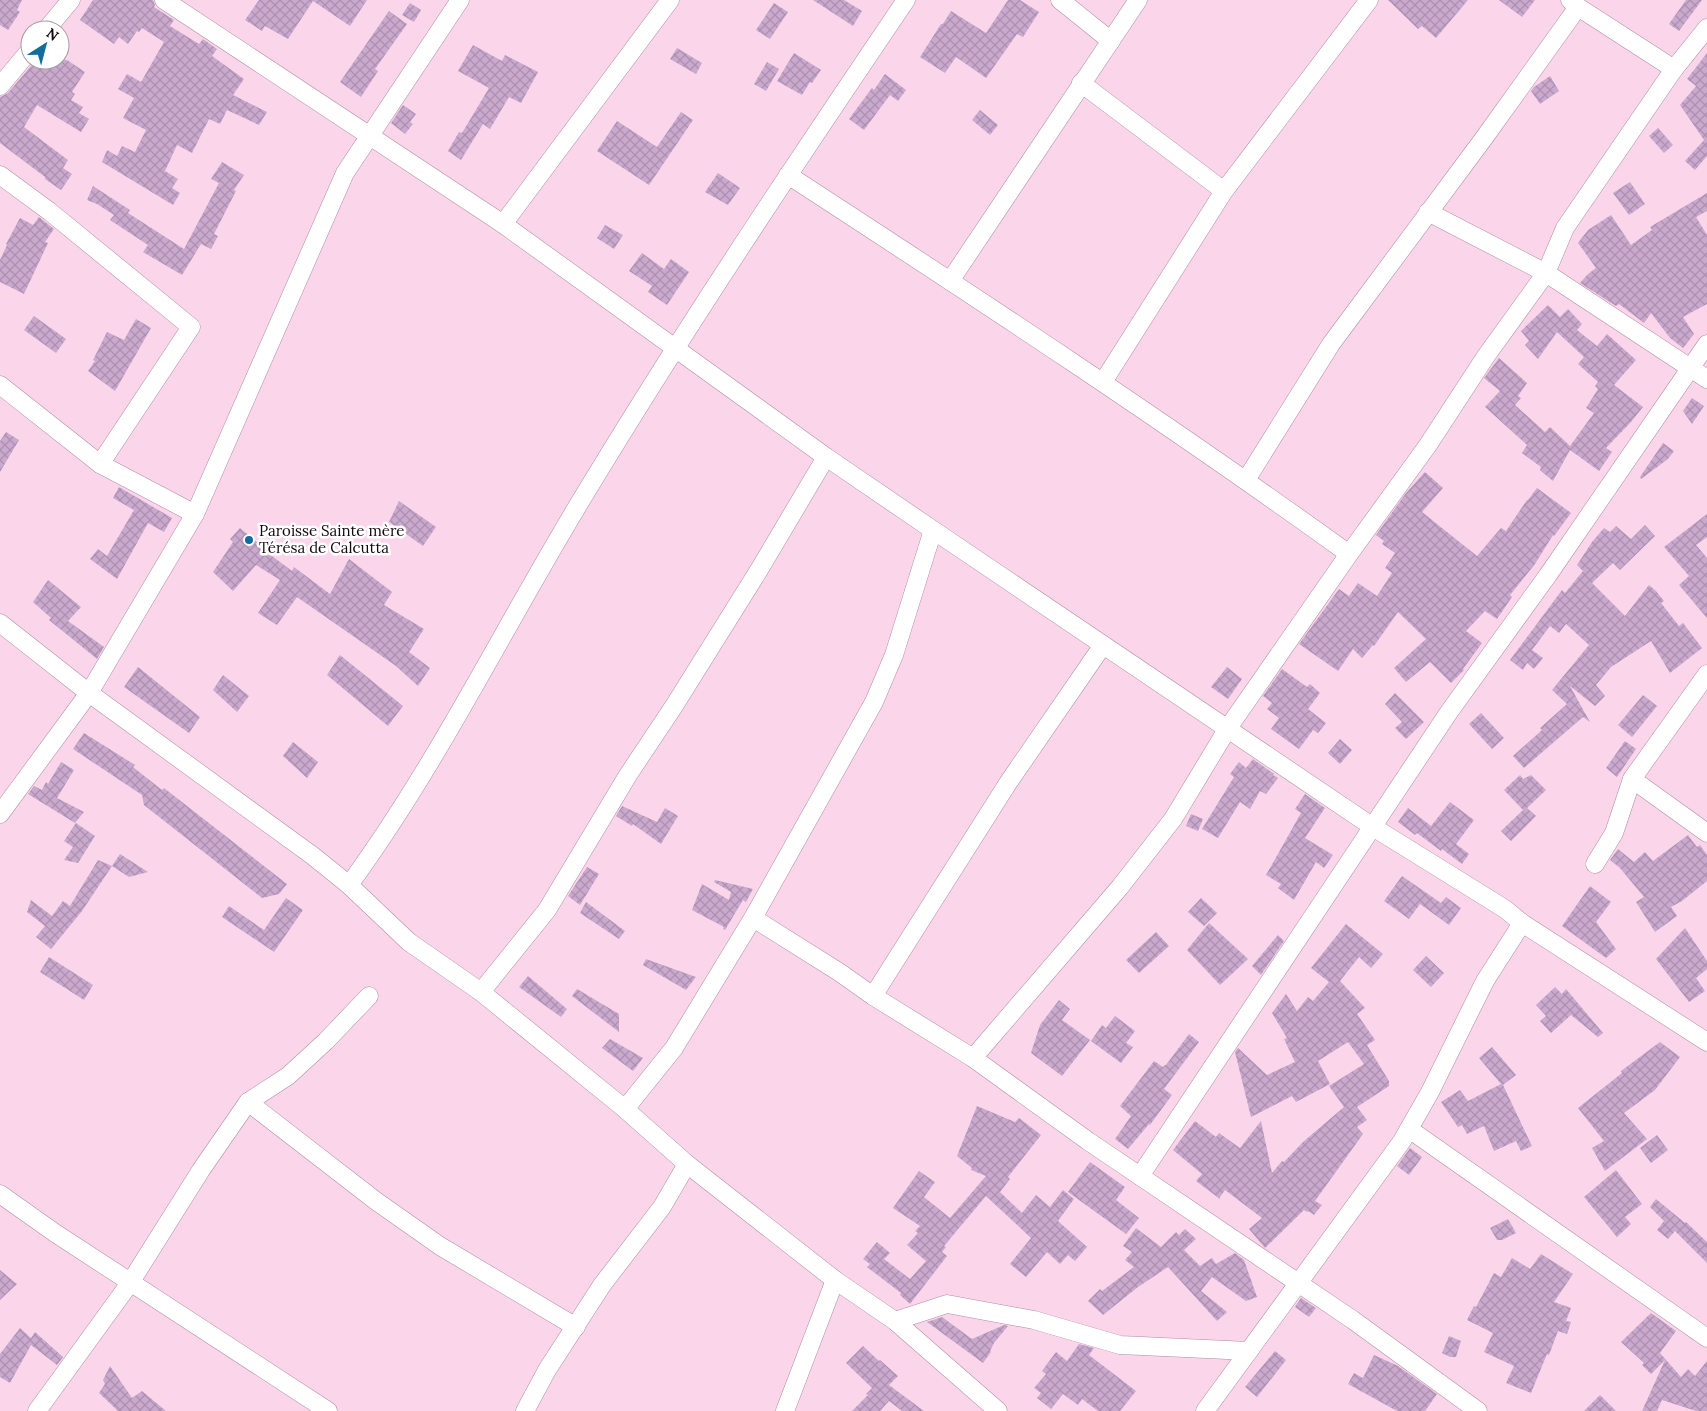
<svg xmlns="http://www.w3.org/2000/svg" width="1707" height="1411" viewBox="0 0 1707 1411" font-family="Lora,serif">
<style>
.building{fill:url(#building-cross-hatch)}
.lines{fill:none;stroke-linecap:round;stroke-linejoin:round}
.minor-casing{stroke:#b08da1;stroke-width:19}
.minor{stroke:#fff;stroke-width:18}
.poi-dot{fill:#126d9c;stroke:#fff;stroke-width:2}
.labels{text-anchor:middle;stroke-width:5;stroke-linejoin:round;paint-order:stroke}
.poi-label{font-size:15px;fill:#13080e;stroke:#fff;text-anchor:start}
</style>
<defs>
<pattern id="building-cross-hatch" width="8" height="8" patternUnits="userSpaceOnUse" patternTransform="scale(1.25)"><rect width="8" height="8" fill="#caa9ce"/><path d="M0 0l8 8M0 8l8-8" fill="none" stroke="#ad90b0"/></pattern>
</defs>
<rect width="100%" height="100%" fill="#fbd6eb"/>
<g class="building">
<polygon points="0,0 22,0 17,10 20,12 8,30 0,25"/>
<polygon points="93,0 153,0 155,5 154,7 174,20 170,26 199,44 203,39 217,49 212,56 244,79 233,95 267,112 259,125 227,110 220,124 209,119 192,153 177,145 165,171 178,179 172,188 180,193 173,205 102,162 107,150 117,156 122,146 135,152 146,130 123,118 134,98 118,89 127,74 141,82 164,42 142,28 139,32 137,31 128,44 119,37 114,44 80,20"/>
<polygon points="259,0 367,0 350,26 313,1 288,39 265,26 262,31 245,20"/>
<polygon points="813,0 844,0 862,11 853,26"/>
<polygon points="1008,0 1020,0 1039,12 1023,37 1017,34 986,78 956,57 945,73 920,57 941,24 943,24 951,11 986,33"/>
<polygon points="1388,0 1468,0 1436,38 1422,26 1418,29"/>
<polygon points="1499,0 1535,0 1522,17"/>
<polygon points="1686,0 1702,0 1679,31 1669,24"/>
<polygon points="410,3 421,10 414,22 402,15"/>
<polygon points="774,3 788,12 770,39 756,30"/>
<polygon points="389,11 407,24 375,69 378,71 361,97 340,82"/>
<polygon points="473,45 502,61 505,55 538,72 521,103 509,97 490,129 483,124 461,160 448,151 459,132 462,133 489,88 458,71"/>
<polygon points="677,48 702,63 696,74 670,59"/>
<polygon points="794,53 821,70 812,83 810,82 802,95 777,81"/>
<polygon points="1707,53 1707,156 1695,170 1685,161 1704,140 1680,105 1696,86 1687,79"/>
<polygon points="36,60 67,60 85,72 72,92 75,94 71,100 83,107 79,113 89,119 81,132 37,105 24,127 68,160 63,168 72,174 61,190 45,179 45,177 0,143 0,97 8,93"/>
<polygon points="767,62 779,69 766,91 754,84"/>
<polygon points="885,74 906,90 898,101 890,95 864,130 849,119 872,88 874,90"/>
<polygon points="1550,76 1559,91 1540,104 1531,91 1534,87"/>
<polygon points="403,105 416,114 410,122 413,124 405,134 391,123"/>
<polygon points="980,110 998,125 990,135 972,120"/>
<polygon points="681,112 693,120 649,185 597,151 617,121 657,147"/>
<polygon points="1658,128 1673,145 1664,153 1649,136"/>
<polygon points="222,162 244,175 234,190 236,191 214,234 218,236 211,249 201,244 182,275 143,252 148,245 110,220 114,215 97,204 87,200 93,186 130,210 128,213 184,249 219,183 211,179"/>
<polygon points="718,173 740,188 728,205 705,192"/>
<polygon points="1630,182 1645,204 1629,215 1613,193"/>
<polygon points="1707,193 1707,211 1696,217 1707,235 1707,304 1683,317 1694,334 1683,348 1670,338 1651,313 1644,323 1619,304 1616,306 1580,283 1588,274 1596,268 1578,243 1588,230 1611,215 1631,245 1652,230 1650,227"/>
<polygon points="39,217 54,229 45,242 48,243 24,294 0,282 0,260 7,245 6,244 20,218 33,225"/>
<polygon points="605,225 623,235 614,249 597,238"/>
<polygon points="642,253 664,269 671,259 689,272 667,305 648,292 652,286 629,271"/>
<polygon points="1548,305 1560,317 1568,309 1582,324 1577,330 1597,346 1607,334 1636,360 1614,385 1643,407 1631,422 1606,448 1612,452 1599,471 1570,450 1553,481 1540,470 1541,467 1522,453 1527,445 1485,407 1500,391 1484,378 1499,358 1527,383 1518,396 1521,398 1515,405 1545,432 1550,427 1570,446 1594,413 1586,408 1598,389 1595,386 1598,382 1578,364 1584,357 1557,332 1538,359 1525,345 1529,341 1521,331"/>
<polygon points="34,316 66,339 56,353 24,330"/>
<polygon points="136,319 151,328 115,391 88,371 95,361 93,360 107,332 124,340"/>
<polygon points="1692,398 1704,406 1692,424 1683,411"/>
<polygon points="6,432 19,440 0,472 0,441"/>
<polygon points="1663,443 1674,451 1668,459 1641,479 1640,477"/>
<polygon points="1425,472 1443,488 1422,512 1477,556 1501,528 1506,531 1527,500 1528,500 1537,488 1571,513 1554,536 1553,535 1535,564 1510,595 1512,597 1497,619 1485,611 1466,631 1482,643 1463,669 1464,670 1451,683 1430,662 1406,682 1394,668 1426,639 1398,612 1374,646 1373,645 1362,658 1353,649 1338,671 1299,644 1339,589 1349,596 1358,583 1377,596 1392,573 1385,568 1395,553 1382,544 1384,541 1376,535 1406,493"/>
<polygon points="119,487 172,518 164,532 148,523 117,579 90,559 98,549 107,556 134,510 113,498"/>
<polygon points="399,501 436,527 423,546 389,522"/>
<polygon points="1707,514 1707,537 1696,545 1707,558 1707,618 1679,585 1689,576 1664,547"/>
<polygon points="1645,525 1655,536 1620,570 1613,563 1592,583 1625,616 1649,585 1656,591 1664,601 1661,603 1679,626 1683,623 1702,648 1670,673 1651,641 1611,667 1596,685 1605,696 1595,706 1570,686 1590,722 1583,717 1524,768 1513,756 1542,730 1540,728 1567,704 1552,690 1589,645 1566,624 1559,633 1550,626 1532,650 1543,658 1534,669 1527,663 1523,670 1510,660 1562,590 1565,593 1583,571 1577,565 1592,542 1604,528 1610,532 1616,526 1631,539"/>
<polygon points="240,528 257,542 256,544 292,571 294,567 330,594 349,559 392,592 384,605 424,629 409,652 430,668 418,686 396,666 297,597 277,625 258,613 280,580 256,565 233,591 213,572 233,542 230,539"/>
<polygon points="48,580 81,607 68,621 104,647 97,659 49,620 51,618 33,602"/>
<polygon points="340,655 403,706 388,726 327,675"/>
<polygon points="138,667 200,717 189,733 124,687"/>
<polygon points="1227,667 1242,679 1228,699 1211,687"/>
<polygon points="1282,669 1307,687 1310,684 1320,693 1308,709 1326,723 1318,733 1313,730 1299,749 1271,729 1279,718 1267,709 1272,703 1263,696"/>
<polygon points="223,675 249,696 237,712 213,690"/>
<polygon points="1395,693 1424,722 1406,739 1395,728 1402,722 1385,704"/>
<polygon points="1643,695 1657,706 1632,737 1618,725"/>
<polygon points="1481,713 1504,738 1492,749 1469,724"/>
<polygon points="84,733 135,765 133,767 162,790 164,788 287,884 279,894 262,898 144,805 142,795 73,749"/>
<polygon points="1340,739 1352,750 1340,764 1328,753"/>
<polygon points="1625,741 1636,749 1617,777 1606,768"/>
<polygon points="293,742 318,762 307,778 283,756"/>
<polygon points="1253,759 1274,774 1273,775 1278,778 1266,794 1260,791 1250,809 1240,802 1218,838 1202,829 1234,777 1230,774 1239,762 1246,768"/>
<polygon points="61,762 74,770 57,798 84,812 75,823 28,794 34,786 42,790 46,782 48,784"/>
<polygon points="1520,775 1523,779 1531,775 1546,790 1527,808 1536,816 1511,841 1501,831 1523,810 1504,790"/>
<polygon points="1305,794 1325,808 1305,838 1333,855 1324,868 1316,862 1294,900 1278,888 1281,884 1266,875 1301,813 1295,809"/>
<polygon points="1450,802 1474,820 1456,844 1469,854 1462,864 1442,849 1441,851 1417,833 1415,835 1398,822 1408,808 1431,826"/>
<polygon points="622,806 657,822 665,808 678,816 661,844 633,824 632,826 616,816"/>
<polygon points="1191,814 1203,819 1198,831 1186,826"/>
<polygon points="76,823 95,836 78,863 64,860 73,847 64,841"/>
<polygon points="1688,835 1697,847 1700,845 1707,855 1707,881 1682,901 1671,907 1677,916 1655,932 1636,902 1644,897 1620,868 1610,860 1618,849 1634,862 1645,852 1653,861"/>
<polygon points="120,854 148,872 129,877 112,866"/>
<polygon points="98,860 112,866 82,911 51,949 36,937 45,926 27,912 31,900 52,916 63,901 70,906"/>
<polygon points="587,867 599,874 580,905 568,896"/>
<polygon points="1402,876 1441,903 1446,897 1461,908 1449,925 1420,904 1409,919 1384,901"/>
<polygon points="715,880 753,889 746,902 743,900 725,930 723,929 724,927 692,910 702,884 729,900 731,892 714,882"/>
<polygon points="1590,886 1611,902 1596,922 1616,949 1606,958 1562,926"/>
<polygon points="286,898 303,910 274,952 222,917 229,906 264,930"/>
<polygon points="1201,898 1217,913 1204,926 1188,912"/>
<polygon points="586,902 625,931 619,939 580,913"/>
<polygon points="1209,923 1248,959 1220,985 1187,950"/>
<polygon points="1346,924 1383,954 1371,968 1359,957 1340,981 1365,1008 1357,1014 1375,1040 1367,1045 1389,1081 1389,1086 1357,1107 1367,1120 1357,1127 1363,1134 1315,1201 1322,1205 1314,1215 1308,1211 1307,1212 1304,1210 1265,1248 1249,1229 1262,1218 1225,1190 1220,1197 1220,1199 1196,1181 1202,1174 1173,1150 1195,1121 1216,1137 1219,1133 1240,1148 1261,1121 1272,1173 1282,1161 1284,1162 1303,1142 1344,1107 1329,1086 1364,1064 1348,1042 1318,1061 1330,1084 1296,1102 1292,1096 1251,1117 1235,1052 1238,1048 1267,1075 1295,1062 1284,1039 1287,1038 1272,1013 1286,994 1297,1011 1308,997 1313,1001 1329,982 1311,968"/>
<polygon points="1685,928 1707,961 1707,969 1696,978 1705,991 1689,1002 1656,959"/>
<polygon points="1156,932 1169,946 1139,973 1126,960"/>
<polygon points="1278,935 1284,941 1261,975 1252,966"/>
<polygon points="1426,956 1444,973 1431,987 1413,970"/>
<polygon points="49,957 93,985 84,1000 40,972"/>
<polygon points="646,959 696,977 686,990 643,965"/>
<polygon points="528,976 567,1009 561,1017 519,987"/>
<polygon points="1555,987 1562,994 1566,989 1603,1033 1598,1037 1571,1015 1551,1033 1540,1021 1546,1016 1536,1005"/>
<polygon points="577,989 619,1014 619,1032 572,996"/>
<polygon points="1059,1000 1070,1009 1062,1020 1090,1040 1062,1076 1031,1053 1040,1025"/>
<polygon points="1115,1016 1135,1031 1126,1043 1133,1047 1121,1063 1091,1041 1102,1025 1106,1028"/>
<polygon points="1189,1034 1199,1042 1164,1089 1172,1095 1150,1125 1149,1124 1128,1149 1115,1139 1131,1116 1120,1106 1154,1061 1163,1067 1165,1065 1166,1065"/>
<polygon points="610,1039 643,1058 633,1071 602,1048"/>
<polygon points="1660,1042 1680,1057 1655,1090 1624,1113 1647,1139 1605,1171 1592,1148 1604,1141 1578,1108 1622,1073 1621,1071"/>
<polygon points="1492,1047 1516,1075 1503,1085 1532,1146 1521,1151 1516,1141 1494,1151 1484,1126 1467,1134 1462,1125 1458,1127 1441,1102 1460,1090 1468,1101 1501,1084 1479,1058"/>
<polygon points="977,1106 1015,1122 1019,1118 1041,1135 1008,1177 1010,1179 1000,1192 1022,1213 1036,1195 1050,1207 1063,1190 1074,1199 1058,1221 1087,1247 1075,1261 1068,1255 1060,1264 1047,1252 1026,1277 1010,1264 1031,1238 986,1196 944,1246 946,1247 942,1252 947,1256 910,1304 900,1295 901,1293 867,1267 870,1264 863,1259 877,1242 890,1253 884,1259 910,1279 926,1261 907,1245 918,1233 915,1231 920,1226 893,1208 919,1171 935,1182 924,1197 950,1218 986,1176 971,1170 972,1168 957,1156"/>
<polygon points="1657,1135 1668,1150 1651,1163 1640,1148"/>
<polygon points="1410,1148 1422,1157 1409,1175 1397,1166"/>
<polygon points="1090,1162 1125,1187 1116,1200 1139,1218 1126,1234 1068,1192"/>
<polygon points="1616,1170 1642,1204 1625,1217 1631,1224 1617,1237 1584,1197"/>
<polygon points="1656,1199 1685,1223 1686,1222 1707,1242 1707,1263 1675,1231 1668,1239 1657,1230 1664,1221 1650,1207"/>
<polygon points="1508,1219 1516,1233 1502,1240 1497,1240 1490,1228"/>
<polygon points="1136,1228 1161,1247 1176,1232 1179,1235 1185,1229 1196,1239 1184,1250 1200,1266 1212,1258 1216,1264 1235,1253 1244,1260 1257,1297 1246,1301 1212,1277 1201,1291 1227,1312 1217,1321 1168,1267 1138,1287 1103,1315 1088,1301 1100,1289 1102,1291 1134,1267 1125,1260 1132,1252 1123,1246"/>
<polygon points="1541,1254 1573,1274 1554,1302 1571,1308 1566,1321 1571,1322 1567,1334 1558,1331 1549,1355 1547,1354 1531,1393 1506,1383 1514,1366 1484,1352 1493,1333 1467,1320 1474,1306 1476,1307 1494,1273 1501,1277 1512,1258 1530,1269"/>
<polygon points="0,1270 17,1284 0,1300"/>
<polygon points="1301,1298 1316,1308 1309,1317 1295,1307"/>
<polygon points="1651,1313 1676,1331 1660,1353 1681,1377 1688,1369 1695,1376 1707,1361 1707,1411 1696,1411 1662,1400 1657,1411 1642,1411 1665,1360 1651,1374 1642,1365 1644,1363 1621,1342"/>
<polygon points="942,1317 972,1339 1004,1325 1008,1326 994,1343 990,1351 991,1352 983,1363 927,1322"/>
<polygon points="20,1328 31,1338 35,1332 63,1357 57,1365 31,1345 10,1383 0,1377 0,1354"/>
<polygon points="1449,1336 1461,1341 1456,1357 1450,1357 1442,1353"/>
<polygon points="1079,1344 1094,1348 1089,1355 1136,1391 1120,1411 1098,1411 1082,1399 1078,1405 1063,1394 1051,1409 1037,1398 1041,1393 1034,1388 1046,1374 1042,1371 1047,1364 1056,1352 1067,1361"/>
<polygon points="863,1346 879,1361 880,1360 898,1376 889,1385 924,1411 902,1411 889,1401 880,1411 852,1411 868,1395 866,1394 872,1388 846,1363"/>
<polygon points="1275,1351 1286,1360 1257,1397 1245,1387"/>
<polygon points="1374,1355 1398,1366 1437,1394 1425,1411 1397,1411 1348,1384 1354,1373 1363,1378"/>
<polygon points="110,1366 132,1398 142,1391 166,1411 116,1411 117,1410 99,1393 105,1384 103,1380"/>
<polygon points="1600,1395 1616,1411 1584,1411"/>
</g>
<g class="lines">
<g class="minor-casing">
<g id="minor">
<polyline points="164,0 503,224 826,457 933,530 1373,827 1505,909 1522,923 1707,1042"/>
<polyline points="1060,0 1111,41"/>
<polyline points="1570,0 1578,7 1674,69"/>
<polyline points="46,30 71,0"/>
<polyline points="1081,83 1224,191"/>
<polyline points="0,86 30,50"/>
<polyline points="0,175 49,211 191,327 100,464"/>
<path d="M788,175c189,123 378,247 561,379"/>
<polyline points="1428,212 1546,273 1707,379"/>
<polyline points="503,224 670,0"/>
<polyline points="950,281 1138,0"/>
<polyline points="1103,382 1224,191 1369,0"/>
<polyline points="0,385 100,464 195,514"/>
<polyline points="1246,480 1331,344 1484,138 1578,7"/>
<polyline points="0,623 89,693 313,856 349,885 409,942 481,992 625,1109 687,1164 835,1280 895,1321 998,1411"/>
<polyline points="1707,674 1632,779 1707,833"/>
<polyline points="0,814 89,693 195,514 345,173 460,0"/>
<polyline points="1595,864 1614,833 1632,779"/>
<path d="M349,885c87,-119 152,-252 228,-378 104,-173 216,-340 329,-507"/>
<polyline points="753,918 839,972 873,996 973,1058 1088,1141 1353,1320 1478,1411"/>
<polyline points="481,992 547,910 628,775 674,706 759,570 826,457"/>
<polyline points="873,996 1008,783 1103,645"/>
<polyline points="973,1058 1120,887 1173,819 1228,728 1349,554 1428,445 1486,356 1546,273 1565,228 1674,69 1707,28"/>
<polyline points="248,1102 376,1201 440,1246 576,1327"/>
<polyline points="625,1109 674,1048 753,918 874,702 894,655 933,530"/>
<polyline points="1409,1129 1707,1338"/>
<polyline points="1140,1176 1449,712 1548,575 1707,344"/>
<polyline points="0,1194 55,1233 328,1411"/>
<polyline points="895,1321 947,1304 1034,1320 1120,1345 1249,1351"/>
<polyline points="37,1411 130,1283 201,1170 248,1102 288,1076 326,1041 369,996"/>
<polyline points="525,1411 547,1370 602,1285 662,1207 687,1164"/>
<polyline points="785,1411 835,1280"/>
<polyline points="1205,1411 1402,1141 1430,1092 1485,981 1522,923"/>
</g>
</g>
<use href="#minor" class="minor"/>
</g>
<circle class="poi-dot" cx="249" cy="540" r="5"/>
<g class="labels">
<g class="poi-label">
<text x="259" y="536">Paroisse Sainte mère<tspan x="259" dy="17">Térésa de Calcutta</tspan></text>
</g>
</g>
<g transform="translate(45 45) rotate(36)"><circle r="24" fill="#ffffff" stroke="#a19c9f"/>
<path d="M0-4L9 19L0 12L-9 19Z" fill="#126d9c"/>
<text y="-8" font-size="14" font-weight="bold" text-anchor="middle" fill="#13080e">N</text>
</g>
</svg>
